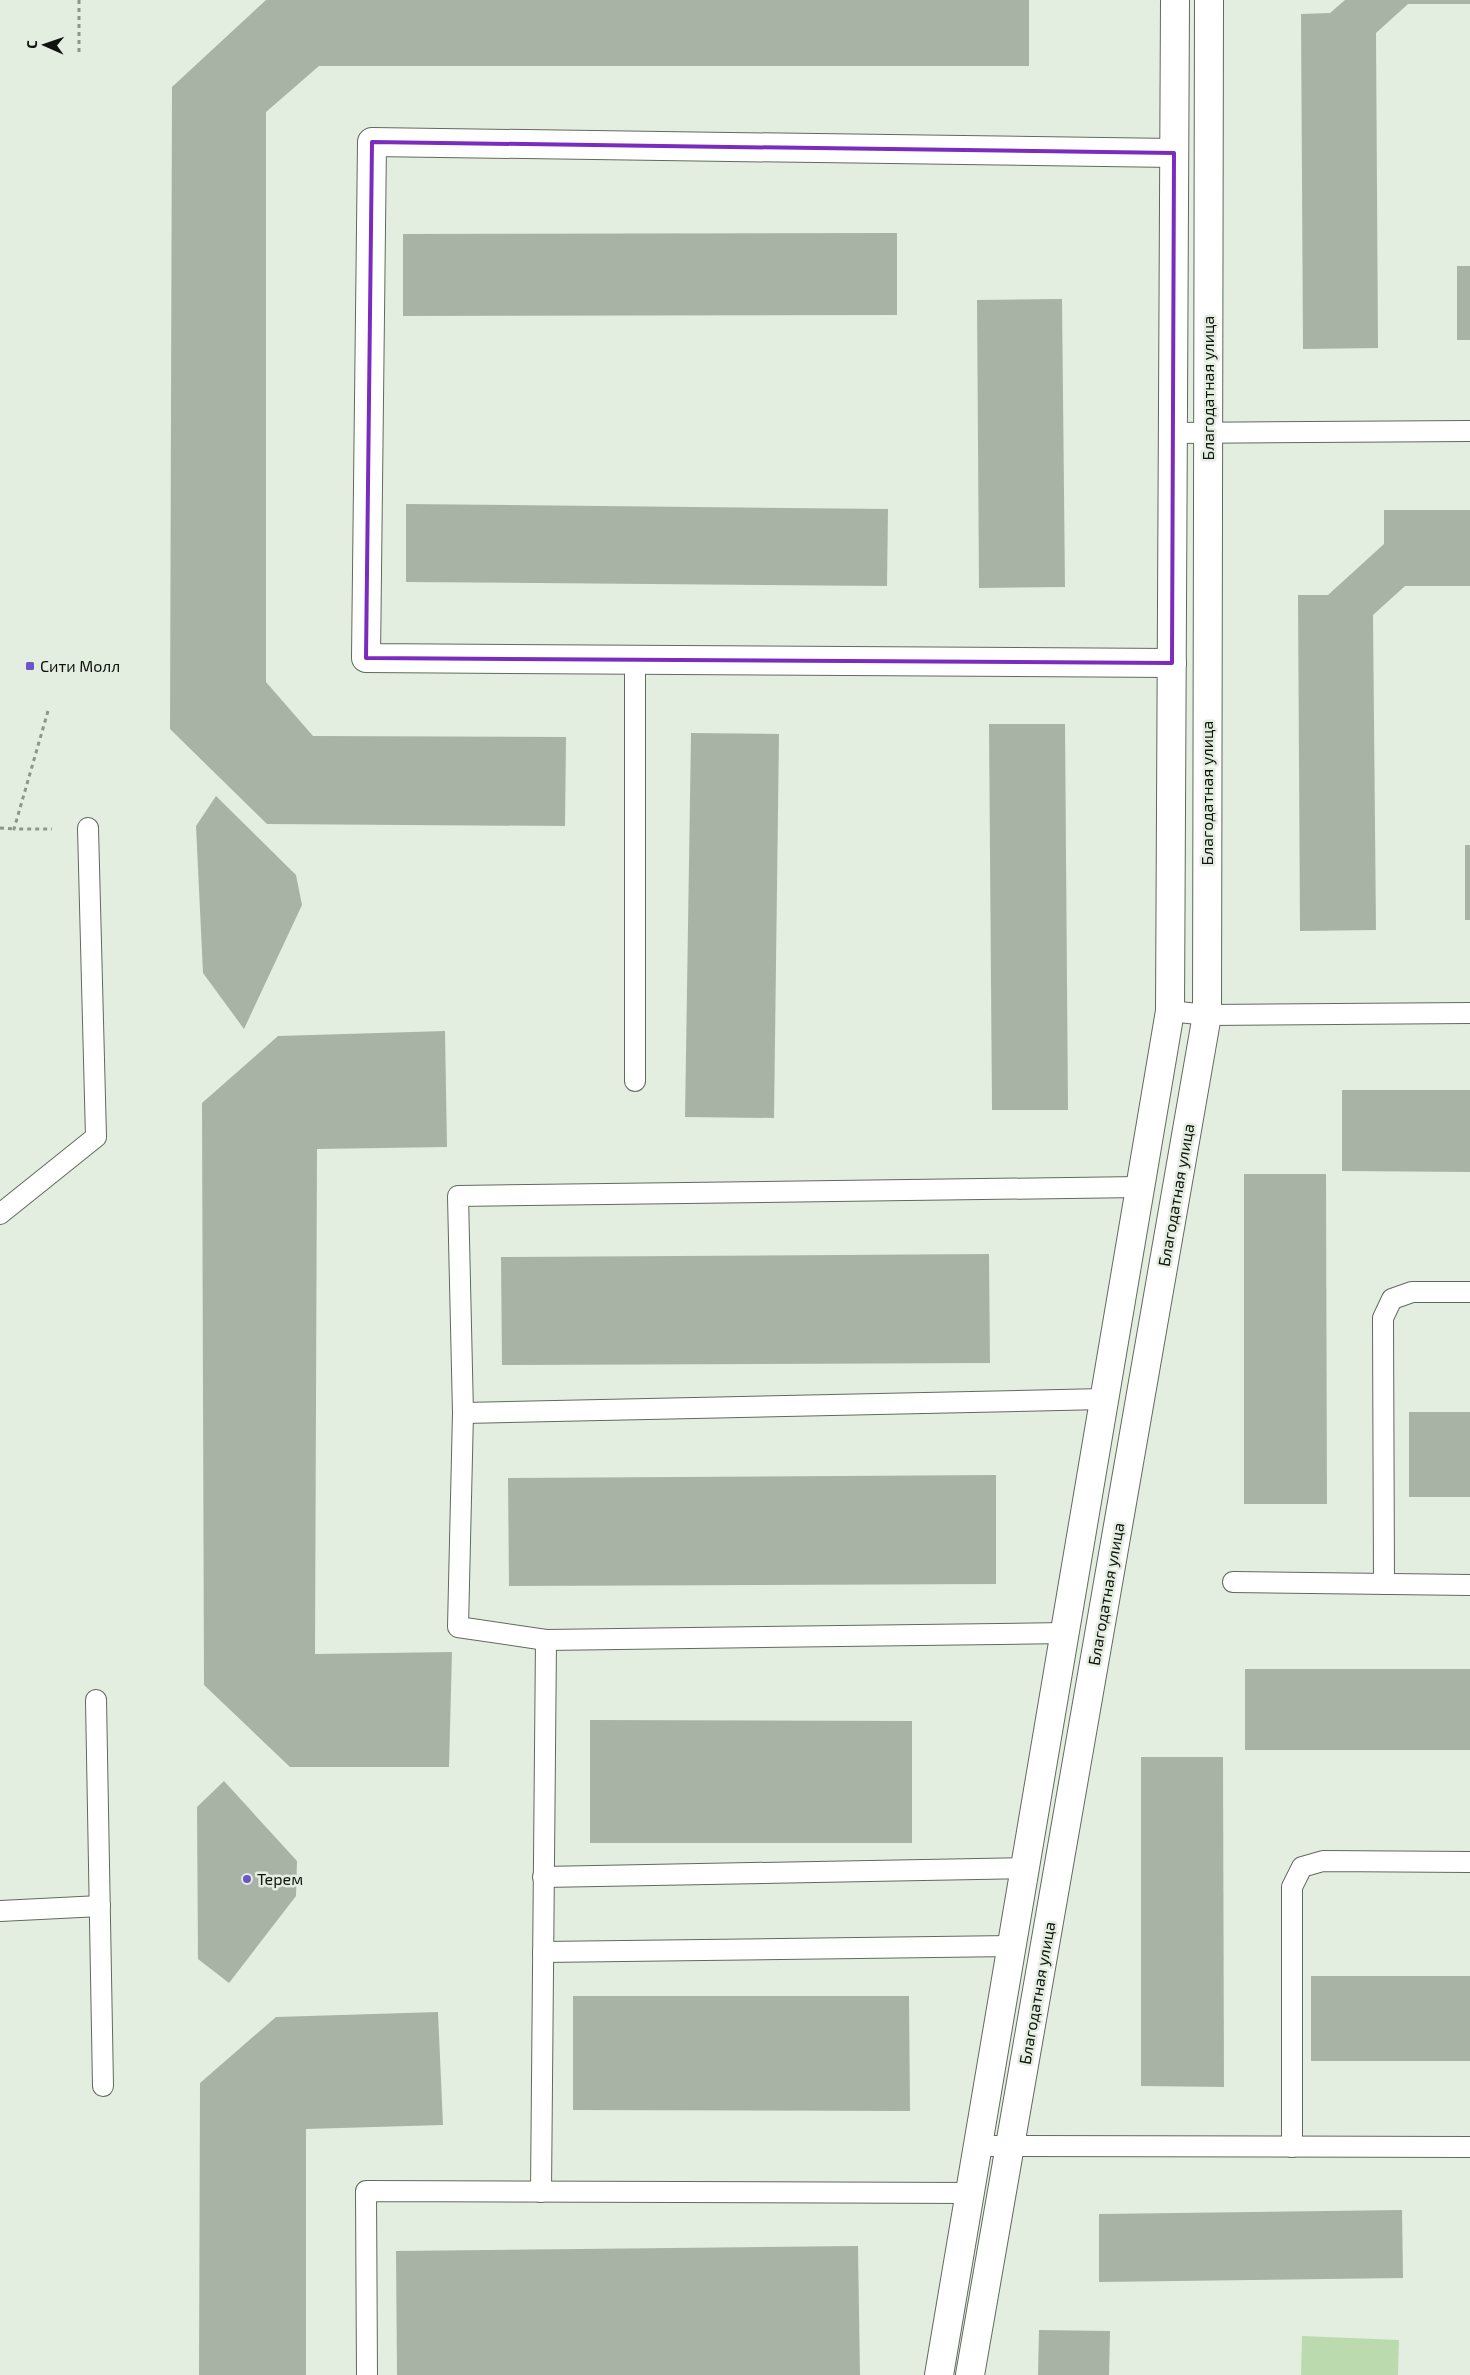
<svg xmlns="http://www.w3.org/2000/svg" width="1470" height="2375" viewBox="0 0 1470 2375" font-family="'Exo 2',sans-serif">
<style>
.green{fill:#bbdbae}
.building{fill:#a9b3a5}
.lines{fill:none;stroke-linecap:round;stroke-linejoin:round}
.service-casing{stroke:#616a5e;stroke-width:22}
.minor-casing{stroke:#616a5e;stroke-width:30}
.path{stroke:#8e958b;stroke-width:3;stroke-dasharray:4 4;stroke-linecap:butt}
.service{stroke:#fff;stroke-width:20}
.minor{stroke:#fff;stroke-width:28}
.marked{fill:none;stroke:#7b2cbf;stroke-width:4;stroke-linejoin:round}
.poi-dot{fill:#6a55cf;stroke:#e4eee0;stroke-width:2}
.labels{text-anchor:middle;stroke-width:5;stroke-linejoin:round;paint-order:stroke}
.street-label{font-size:16px;fill:#10130e;stroke:#e4eee0}
.poi-label{font-size:16px;fill:#10130e;stroke:#e4eee0;text-anchor:start}
</style>
<rect width="100%" height="100%" fill="#e4eee0"/>
<polygon class="green" points="1302,2336 1399,2340 1398,2375 1301,2375"/>
<g class="building">
<polygon points="266,0 1029,0 1029,66 319,66 266,112 266,682 313,736 566,737 565,826 267,824 170,729 172,87"/>
<polygon points="1345,0 1470,0 1470,4 1408,4 1376,33 1378,348 1303,349 1301,14 1330,13"/>
<polygon points="897,233 897,315 403,316 403,234"/>
<rect x="1457" y="266" width="13" height="74"/>
<polygon points="1062,299 1065,587 979,588 977,300"/>
<polygon points="406,504 888,509 887,586 406,582"/>
<polygon points="1384,510 1470,510 1470,586 1405,586 1373,615 1376,930 1300,931 1298,595 1328,595 1384,544"/>
<polygon points="989,724 1065,724 1068,1110 992,1110"/>
<polygon points="691,733 779,734 774,1118 685,1117"/>
<polygon points="216,796 296,875 302,905 244,1029 203,973 196,826"/>
<rect x="1465" y="845" width="5" height="75"/>
<polygon points="445,1031 447,1147 317,1149 315,1654 452,1652 449,1767 290,1767 204,1685 202,1103 278,1036"/>
<polygon points="1342,1090 1470,1090 1470,1172 1342,1171"/>
<polygon points="1244,1174 1326,1174 1327,1504 1244,1504"/>
<polygon points="989,1254 990,1363 502,1365 501,1257"/>
<rect x="1409" y="1412" width="61" height="85"/>
<polygon points="996,1475 996,1584 509,1586 508,1478"/>
<rect x="1245" y="1669" width="225" height="81"/>
<polygon points="590,1720 912,1721 912,1843 590,1843"/>
<polygon points="1141,1757 1223,1757 1224,2087 1141,2086"/>
<polygon points="224,1781 297,1861 296,1896 229,1983 198,1959 197,1807"/>
<rect x="1311" y="1976" width="159" height="85"/>
<polygon points="573,1996 909,1996 910,2111 573,2110"/>
<polygon points="438,2012 443,2125 306,2129 306,2375 199,2375 200,2083 276,2017"/>
<polygon points="1402,2210 1403,2278 1099,2282 1099,2214"/>
<polygon points="858,2246 860,2375 397,2375 396,2251"/>
<polygon points="1039,2330 1110,2331 1109,2375 1038,2375"/>
</g>
<g class="lines">
<g class="service-casing">
<g id="service">
<polyline points="1172,433 1470,431"/>
<polyline points="1170,1011 1207,1015 1470,1013"/>
<polyline points="635,1081 635,660"/>
<polyline points="0,1214 96,1137 88,828"/>
<polyline points="463,1413 1104,1399"/>
<polyline points="1233,1582 1470,1585"/>
<polyline points="1384,1584 1383,1318 1392,1299 1412,1292 1470,1292"/>
<polyline points="1065,1633 546,1640 458,1627 463,1413 458,1196 1140,1187"/>
<polyline points="96,1700 103,2086"/>
<polyline points="543,1877 1025,1868"/>
<polyline points="0,1911 100,1906"/>
<polyline points="543,1952 1012,1946"/>
<polyline points="978,2146 1470,2147"/>
<polyline points="1292,2147 1292,1887 1302,1867 1323,1861 1470,1862"/>
<polyline points="541,2192 546,1640"/>
<polyline points="367,2375 366,2191 970,2193"/>
</g>
</g>
<g class="minor-casing">
<g id="minor">
<polyline points="1172,663 366,658 372,142 1174,153"/>
<polyline points="939,2375 1170,1011 1175,0"/>
<polyline points="970,2375 1207,1015 1209,0"/>
</g>
</g>
<g class="path">
<polyline points="79,0 79,54"/>
<polyline points="48,711 14,829 52,829"/>
<polyline points="0,828 14,829"/>
</g>
<use href="#service" class="service"/>
<use href="#minor" class="minor"/>
</g>
<path class="marked" d="M372,142l802,11 -2,510 -806,-5z"/>
<g class="poi-dot">
<rect x="25" y="661" width="10" height="10" rx="2.5"/>
<circle cx="247" cy="1879" r="5"/>
</g>
<g class="labels">
<g class="street-label">
<text transform="translate(1208 388) rotate(-90)" y="6">Благодатная улица</text>
<text transform="translate(1207 793) rotate(-90)" y="6">Благодатная улица</text>
<text transform="translate(1176 1195) rotate(-80)" y="6">Благодатная улица</text>
<text transform="translate(1106 1594) rotate(-80)" y="6">Благодатная улица</text>
<text transform="translate(1037 1993) rotate(-80)" y="6">Благодатная улица</text>
</g>
<g class="poi-label">
<text x="40" y="672">Сити Молл</text>
<text x="257" y="1885">Терем</text>
</g>
</g>
<g transform="translate(45 45) rotate(272)" stroke="#e4eee0" stroke-width="4" paint-order="stroke">
<path d="M0-4L9 19L0 12L-9 19Z" fill="#10130e"/>
<text y="-8" font-size="14" font-weight="bold" text-anchor="middle" fill="#10130e">С</text>
</g>
</svg>
